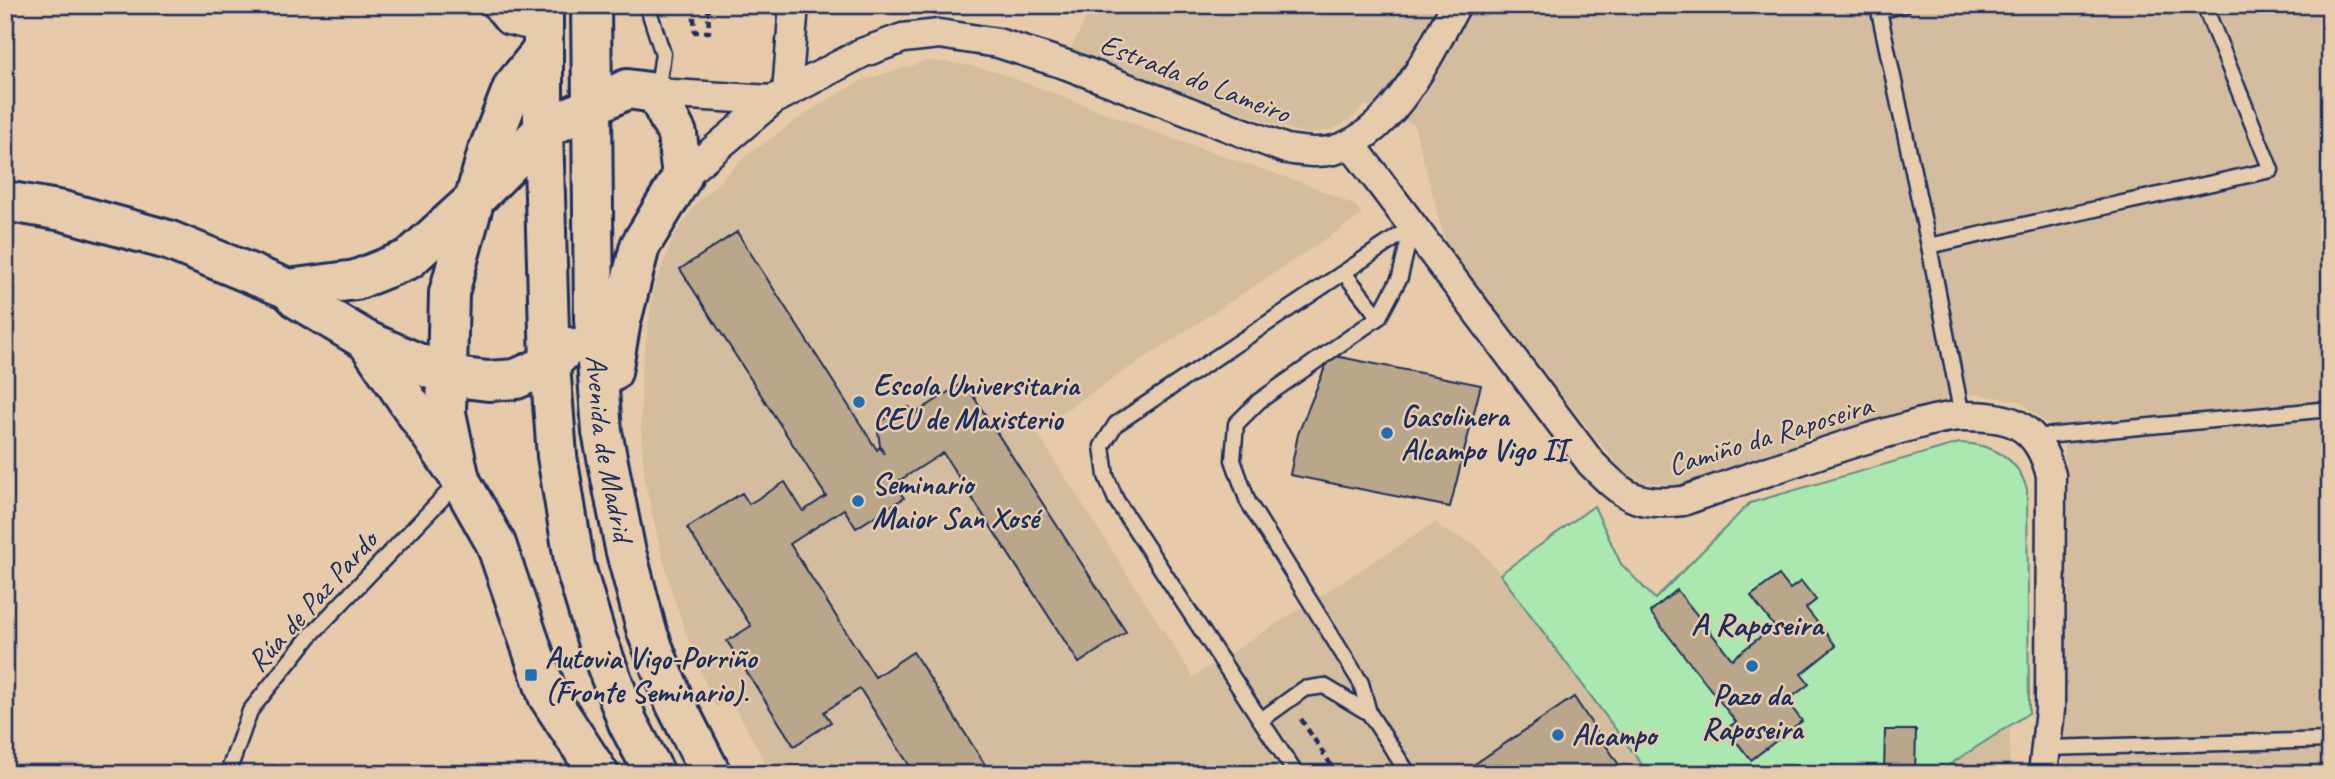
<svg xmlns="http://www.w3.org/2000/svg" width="2335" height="779" viewBox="0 0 2335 779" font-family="Caveat,sans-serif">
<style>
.built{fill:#d4bc9f}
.green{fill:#aae8af;stroke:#628c86;stroke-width:2}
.building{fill:#b9a68b;stroke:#1b2f5e;stroke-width:2}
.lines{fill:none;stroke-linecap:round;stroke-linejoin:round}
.service-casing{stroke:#1b2f5e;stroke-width:19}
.minor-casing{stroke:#1b2f5e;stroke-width:33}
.secondary-casing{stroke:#1b2f5e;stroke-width:44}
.trunk-casing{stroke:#1b2f5e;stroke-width:44}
.motorway-casing{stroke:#1b2f5e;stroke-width:44}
.path{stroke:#1b2f5e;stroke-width:4.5;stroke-dasharray:7 5;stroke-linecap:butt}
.service{stroke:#e6cbad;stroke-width:14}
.minor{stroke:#e6cbad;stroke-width:28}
.secondary{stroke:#e6cbad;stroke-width:38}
.trunk{stroke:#e6cbad;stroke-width:38}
.motorway{stroke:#e6cbad;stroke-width:38}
.poi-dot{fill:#1f6fb2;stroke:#e6cbad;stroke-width:2.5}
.labels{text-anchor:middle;stroke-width:5;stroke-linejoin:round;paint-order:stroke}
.street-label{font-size:30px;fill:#1b2f5e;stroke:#e6cbad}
.poi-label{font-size:30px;font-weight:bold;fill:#1b2f5e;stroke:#e6cbad;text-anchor:start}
.neighbourhood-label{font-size:32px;font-weight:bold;fill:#1b2f5e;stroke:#e6cbad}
</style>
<rect width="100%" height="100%" fill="#e6caa9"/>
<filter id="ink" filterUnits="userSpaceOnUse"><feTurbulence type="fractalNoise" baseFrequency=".0143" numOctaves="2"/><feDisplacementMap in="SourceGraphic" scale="14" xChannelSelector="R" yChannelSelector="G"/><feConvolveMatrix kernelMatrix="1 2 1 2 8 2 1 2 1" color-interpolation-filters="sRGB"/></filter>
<g filter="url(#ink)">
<g class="built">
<polygon points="1093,5 2330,5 2330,774 2064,774 2068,482 2064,448 2050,426 2019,401 1975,394 1921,407 1808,440 1679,486 1642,481 1624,472 1597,440 1446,245 1414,124 1366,105 1348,121 1330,130 1307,134 1280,126 1070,51"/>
<polygon points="926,61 956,63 997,72 1182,142 1311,186 1356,206 1362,215 1035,430 1193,677 1436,522 1443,530 1476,545 1500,574 1649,774 772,774 731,700 716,707 697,663 673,596 659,543 645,483 641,429 641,375 654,287 675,234 697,203 746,156 818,105 861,81"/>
<polygon points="2010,725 2009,774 1935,774"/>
</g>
<path class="green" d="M1959,443c32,1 58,13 68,46l2,224 -94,61h-286l-149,-200 94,-68 27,58 34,35 95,-96z"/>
<g class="building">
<polygon points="737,232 877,450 880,447 884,454 880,446 878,431 879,425 886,417 909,407 916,413 964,382 1126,632 1079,663 943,453 894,484 904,498 856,528 844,509 790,544 875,677 913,652 991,774 915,774 860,689 824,712 831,722 794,746 727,641 751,626 687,528 742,493 749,504 785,482 803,511 826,496 680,269"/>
<polygon points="1330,355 1481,385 1450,507 1290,475 1298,434"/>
<polygon points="1779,575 1790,589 1801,581 1816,600 1806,608 1836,646 1801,674 1809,684 1787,701 1802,721 1751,760 1726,729 1736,722 1650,612 1677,590 1732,659 1774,626 1751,596"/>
<polygon points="1574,697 1625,774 1460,774"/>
<polygon points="1885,730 1916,730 1915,774 1884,774"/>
</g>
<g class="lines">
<g class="service-casing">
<g id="service">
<polyline points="647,5 663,54 657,92"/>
<polyline points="1903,5 1879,11 1929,246 1962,416"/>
<polyline points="1929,246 2271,170 2204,5"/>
<polyline points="1344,273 1379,317 1259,401 1236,424 1233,460 1248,502 1361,683 1369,713"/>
<polyline points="1379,317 1400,277 1412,227"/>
<polyline points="2034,437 2330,409"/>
<polyline points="1261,720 1304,689 1324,686 1369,713 1408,773"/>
<polyline points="2046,748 2330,740"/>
<polyline points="232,774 230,767 250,711 309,637 459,481"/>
<polyline points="1296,774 1116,500 1106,476 1102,446 1116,424 1412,227"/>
</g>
</g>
<g class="minor-casing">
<g id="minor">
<polyline points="496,5 508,20 543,28"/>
<polyline points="787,92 794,5"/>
<polyline points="656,93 773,100"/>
<path d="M1351,144l240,319c33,33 43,43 92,38 68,-24 134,-48 203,-68 23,-6 54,-17 78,-17 16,0 38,1 52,8 21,11 29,30 35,51l-1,235 -7,64"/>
<path d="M682,177l91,-77 89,-47 41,-15 36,-4 59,9 69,22 219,84c16,2 32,5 48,1 59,-16 95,-96 122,-145"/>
</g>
</g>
<g class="secondary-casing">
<g id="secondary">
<polyline points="5,201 63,211 168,240 288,289 299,300 367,341 460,478"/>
<polyline points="288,289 356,280 409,259 475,199"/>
</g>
</g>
<g class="trunk-casing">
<g id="trunk">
<polyline points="542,51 513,87 487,154 449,293 446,413 460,480 496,544 548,696 599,774"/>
<path id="s1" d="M592,106l2,213 8,113 23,116 22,84 26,67 38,75"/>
<polyline points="543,130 550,364 557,456 575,566 597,640 628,723 655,774"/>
<polyline points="477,197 543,130 627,89 656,93 677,134 682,177 640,246 621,321 612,372"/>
<polyline points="367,341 447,376 488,381 516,379 550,364 567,347"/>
</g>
</g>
<g class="motorway-casing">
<g id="motorway">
<polyline points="543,5 543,130"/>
<polyline points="591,5 592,106"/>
</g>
</g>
<g class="path">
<polyline points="693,5 695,32 709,32 708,5"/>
<polyline points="1301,719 1337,774"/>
</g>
<use href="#service" class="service"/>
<use href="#minor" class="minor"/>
<use href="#secondary" class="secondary"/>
<use href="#trunk" class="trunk"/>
<use href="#motorway" class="motorway"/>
</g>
</g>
<g class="poi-dot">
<circle cx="859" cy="402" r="7"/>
<circle cx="1387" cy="433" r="7"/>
<circle cx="858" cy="501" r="7"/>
<circle cx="1752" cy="666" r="7"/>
<rect x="524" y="668" width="14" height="14" rx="3.5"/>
<circle cx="1558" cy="735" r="7"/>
</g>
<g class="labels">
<g class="street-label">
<text transform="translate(1195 78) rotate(21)" y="10">Estrada do Lameiro</text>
<text transform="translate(1770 435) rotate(-17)" y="10">Camiño da Raposeira</text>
<text dy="10" stroke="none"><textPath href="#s1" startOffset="343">Avenida de Madrid</textPath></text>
<text transform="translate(312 601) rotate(-48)" y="10">Rúa de Paz Pardo</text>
</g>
<g class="poi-label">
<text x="873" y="395">Escola Universitaria<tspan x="873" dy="34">CEU de Maxisterio</tspan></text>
<text x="1401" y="426">Gasolinera<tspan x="1401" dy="34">Alcampo Vigo II</tspan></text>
<text x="872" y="494">Seminario<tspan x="872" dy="34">Maior San Xosé</tspan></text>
<text x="545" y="668">Autovia Vigo-Porriño<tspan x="545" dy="34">(Fronte Seminario).</tspan></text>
<text x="1752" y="705" text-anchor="middle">Pazo da<tspan x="1752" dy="34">Raposeira</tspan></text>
<text x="1572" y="745">Alcampo</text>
</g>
<g class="neighbourhood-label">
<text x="1757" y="635">A Raposeira</text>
</g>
</g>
<rect width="2335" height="779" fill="none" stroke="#e6cbad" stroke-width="28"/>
<rect x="14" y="14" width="2307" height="751" fill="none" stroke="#1b2f5e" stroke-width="2.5" filter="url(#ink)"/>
</svg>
